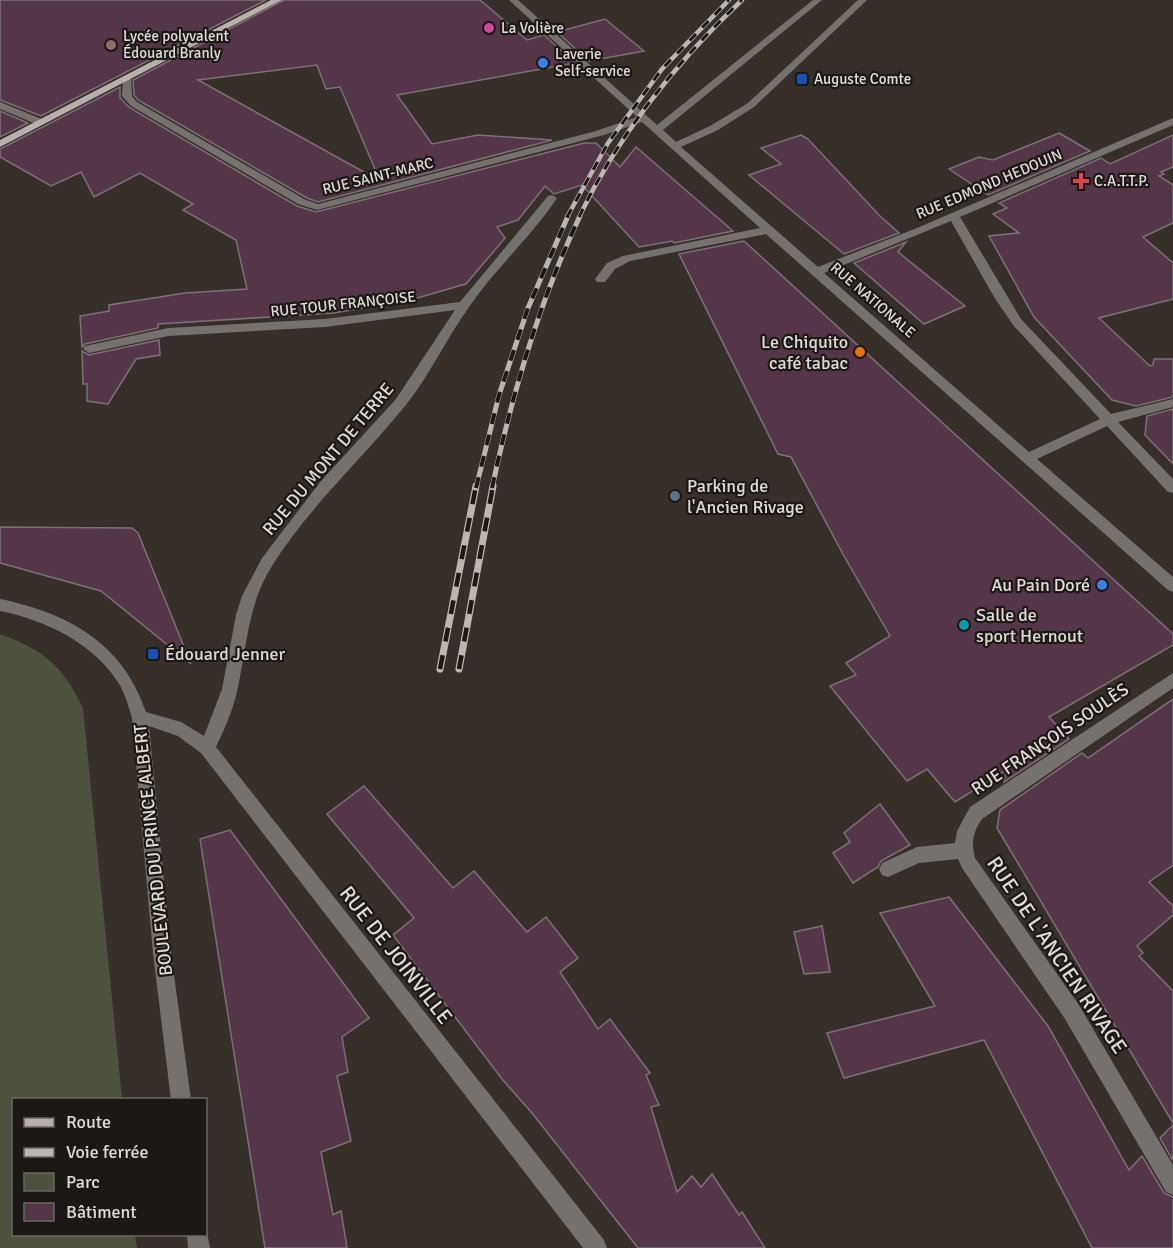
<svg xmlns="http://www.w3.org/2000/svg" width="1173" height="1248" viewBox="0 0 1173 1248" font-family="Signika,sans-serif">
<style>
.green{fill:#4c523d}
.building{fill:#543649;stroke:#7a7076;stroke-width:1.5;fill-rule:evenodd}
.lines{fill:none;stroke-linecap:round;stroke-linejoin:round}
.minor{fill:#75716e;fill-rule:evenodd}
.major{fill:#b8b0aa;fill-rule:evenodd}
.rail-far2-casing{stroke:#bcb6b2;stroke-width:4.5}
.rail-far1-casing{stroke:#bcb6b2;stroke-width:5}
.rail-casing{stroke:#bcb6b2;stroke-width:7}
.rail-far2{stroke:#1b1815;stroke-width:3;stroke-dasharray:9;stroke-linecap:butt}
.rail-far1{stroke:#1b1815;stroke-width:4;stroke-dasharray:11;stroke-linecap:butt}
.rail{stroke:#1b1815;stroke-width:4.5;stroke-dasharray:14;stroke-linecap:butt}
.hotel-dot{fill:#d1479c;stroke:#1b1815;stroke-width:2}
.education-dot{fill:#8d6e63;stroke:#1b1815;stroke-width:2}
.shop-dot{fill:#3f7fe0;stroke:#1b1815;stroke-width:2}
.transit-dot{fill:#1a4fb4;stroke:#1b1815;stroke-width:2}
.health-dot{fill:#e0444e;stroke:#1b1815;stroke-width:2}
.food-dot{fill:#e8710a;stroke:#1b1815;stroke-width:2}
.service-dot{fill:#5c6f8a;stroke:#1b1815;stroke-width:2}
.culture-dot{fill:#0f9aa8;stroke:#1b1815;stroke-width:2}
.labels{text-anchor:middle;stroke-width:4.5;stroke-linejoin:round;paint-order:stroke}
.far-poi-label{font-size:15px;fill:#e1dcd8;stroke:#1b1815;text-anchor:start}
.far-street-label{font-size:15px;fill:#e1dcd8;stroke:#1b1815}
.poi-label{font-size:18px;fill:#e1dcd8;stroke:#1b1815;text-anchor:start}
.street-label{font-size:18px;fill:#e1dcd8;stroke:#1b1815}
.near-street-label{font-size:21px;fill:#e1dcd8;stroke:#1b1815}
</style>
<rect width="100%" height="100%" fill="#372f29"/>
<path class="green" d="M0,634c44,16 63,32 83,74l39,391 -108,1v134l121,1 2,13h-137z"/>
<g class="building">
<polygon points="0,0 266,0 41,116 0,100"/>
<path d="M284,0h196l47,40 17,-5 31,28 -178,32 35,49 46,-9 74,5 -234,62 -11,-4 -169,-98 -4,-5 -1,-15zM317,65l9,24 14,-2 40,94 -182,-101z"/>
<polygon points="605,19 644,51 589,61 557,32"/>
<polygon points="120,87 120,98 130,108 297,206 316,212 584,143 596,143 620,167 636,147 733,231 674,243 672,241 639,247 582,185 554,194 545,186 518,220 497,227 505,238 466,284 462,285 414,299 334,313 158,324 158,328 85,344 82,347 80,316 109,311 109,305 185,293 247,289 236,240 183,210 193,204 140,173 94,197 81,172 51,186 0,157 0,149"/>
<polygon points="0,111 28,123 0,137"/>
<polygon points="1059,133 1090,151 988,195 949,169 979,157 993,160"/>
<polygon points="801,135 808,139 880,216 899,233 844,254 749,175 781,164 761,148"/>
<polygon points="1173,135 1173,167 1161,172 1164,174 1159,176 1173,185 1173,223 1143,237 1173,263 1173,299 1099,318 1150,366 1153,365 1154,359 1173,359 1173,397 1136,406 1112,400 1034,317 989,236 1019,233 993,214 1007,208 999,203 1101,158 1110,164"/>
<polygon points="744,241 1173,634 1173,645 1049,717 1069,739 1004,782 1006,770 955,802 927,769 907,781 830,686 856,675 846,663 890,636 844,556 791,457 778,454 679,254"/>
<polygon points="906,242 898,252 965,306 924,324 854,263"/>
<polygon points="159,340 160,355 136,359 108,404 87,401 87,384 83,384 82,351 89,355"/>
<polygon points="1173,409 1173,464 1145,435 1147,416"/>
<polygon points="0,527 132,528 138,533 191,664 101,591 0,563"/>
<polygon points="1173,699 1173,865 1149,882 1173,906 1173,915 1137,946 1143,953 1139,956 1173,991 1173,1123 997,828 1000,810 1082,753 1088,758"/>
<polygon points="364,786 453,888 474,871 527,932 546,917 578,958 560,972 598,1029 610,1019 650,1073 646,1075 659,1105 651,1107 677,1192 692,1176 701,1187 712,1174 739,1215 742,1212 765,1248 638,1248 532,1113 502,1079 393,935 414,918 327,814"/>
<polygon points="880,804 910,845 881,861 878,867 853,883 833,853 850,842 844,833"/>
<polygon points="230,830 369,1018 342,1037 348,1072 337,1076 351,1141 321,1152 333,1215 341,1211 347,1248 265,1248 200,839"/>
<polygon points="949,897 1048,1026 1129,1170 1142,1156 1164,1193 1173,1197 1173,1248 1092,1248 984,1040 844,1078 827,1033 935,1006 880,913"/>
<polygon points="822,926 830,972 804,974 794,932"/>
<polygon points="1173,1125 1173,1161 1160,1138"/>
</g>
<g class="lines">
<g class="minor">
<path d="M509,0h9l139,125 156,-125h9l-159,130 13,12 34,-16 38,-23 110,-103h9l-113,107 -36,23 -37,17 137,120 99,-39 256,-110v7l-213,92 61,102 90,95 62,-15v8l-55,15 55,57v14l-5,-1 -61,-66 -70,33 136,118v15l-5,-2 -402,-356 -136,27 -15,8 -10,13h-8l-2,-3 12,-16 16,-7 137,-28 -118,-106 -38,13 -287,75 -19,-6 -167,-98 -9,-10 1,-19 8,-2 1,21 5,6 169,98 12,4 278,-73 41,-14zM951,221l43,76 19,28 87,94 -71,33 -205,-179z"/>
<polygon points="0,102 44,120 45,122 36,124 0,109"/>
<path d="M552,195l5,3c-26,39 -62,71 -88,109 -23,32 -39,68 -64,99 -44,54 -96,101 -133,160 -24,38 -25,79 -34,121 -4,21 -13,41 -22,60l388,493 3,8h-24l-382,-495 -23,-17 -29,-10 22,227 20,147h-20l-18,-147 -21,-235c-3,-10 -6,-21 -11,-31 -25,-43 -75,-67 -121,-76v-12c68,14 123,44 146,113l35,10 23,14 18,-47 14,-74 6,-19 20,-38 59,-77 75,-82 59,-89 -130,17 -157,9 -79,17 -6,-4 2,-3 83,-18 157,-9 135,-17 88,-106z"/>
<path d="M1173,673v15l-191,131c-9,13 -11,23 -7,39l104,147 94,160v30l-7,-3 -101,-173 -103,-151 -4,-9 -39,4 -31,14 -6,-2 -3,-6 3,-6 35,-16 38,-4 2,-12 13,-24z"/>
<polygon points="206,1227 210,1248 188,1248 187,1234 206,1234"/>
</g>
<polygon class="major" points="271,0 282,0 0,147 0,140"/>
<g class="rail-far2-casing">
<g id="rail-far2">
<polyline points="567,217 608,143 662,69 729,0"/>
<path d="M579,217c40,-83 96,-154 163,-217"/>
</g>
</g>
<g class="rail-far1-casing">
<g id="rail-far1">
<polyline points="476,488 499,395 528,308 568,216"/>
<path d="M492,488c20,-94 47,-186 88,-272"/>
</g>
</g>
<g class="rail-casing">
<g id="rail">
<polyline points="440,669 476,486"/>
<polyline points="459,669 493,486"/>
</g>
</g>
<use href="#rail-far2" class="rail-far2"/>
<use href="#rail-far1" class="rail-far1"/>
<use href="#rail" class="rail"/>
</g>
<circle class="hotel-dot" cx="489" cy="28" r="6"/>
<circle class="education-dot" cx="111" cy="45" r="6"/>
<g class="shop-dot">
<circle cx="543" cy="63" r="6"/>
<circle cx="1102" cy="585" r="6"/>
</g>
<g class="transit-dot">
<rect x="796" y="73" width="12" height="12" rx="3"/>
<rect x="147" y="648" width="12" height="12" rx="3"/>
</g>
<path class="health-dot" d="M1078 172h6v6h6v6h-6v6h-6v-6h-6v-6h6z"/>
<circle class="food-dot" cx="860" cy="352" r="6"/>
<circle class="service-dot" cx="675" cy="496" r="6"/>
<circle class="culture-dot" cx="964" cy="625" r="6"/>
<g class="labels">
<g class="far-poi-label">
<text x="501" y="33">La Volière</text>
<text x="123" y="41">Lycée polyvalent<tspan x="123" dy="17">Édouard Branly</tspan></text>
<text x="555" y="59">Laverie<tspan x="555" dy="17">Self-service</tspan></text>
<text x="814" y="84">Auguste Comte</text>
<text x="1094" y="186">C.A.T.T.P.</text>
</g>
<g class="far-street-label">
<text transform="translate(378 176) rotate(-14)" y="5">RUE SAINT-MARC</text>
<text transform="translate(989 184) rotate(-23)" y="5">RUE EDMOND HEDOUIN</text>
<text transform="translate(873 300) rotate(41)" y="5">RUE NATIONALE</text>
<text transform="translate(343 304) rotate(-6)" y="5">RUE TOUR FRANÇOISE</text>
</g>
<g class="poi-label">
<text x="848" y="348" text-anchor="end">Le Chiquito<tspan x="848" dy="21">café tabac</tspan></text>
<text x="687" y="492">Parking de<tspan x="687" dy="21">l'Ancien Rivage</tspan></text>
<text x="1090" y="591" text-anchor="end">Au Pain Doré</text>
<text x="976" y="621">Salle de<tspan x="976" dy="21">sport Hernout</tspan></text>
<text x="165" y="660">Édouard Jenner</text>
</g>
<g class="street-label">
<text transform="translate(328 459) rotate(-50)" y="6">RUE DU MONT DE TERRE</text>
<text transform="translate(1050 739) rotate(-34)" y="6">RUE FRANÇOIS SOULÈS</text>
<text transform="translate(153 850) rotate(-96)" y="6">BOULEVARD DU PRINCE ALBERT</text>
</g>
<g class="near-street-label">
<text transform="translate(396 955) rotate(52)" y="7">RUE DE JOINVILLE</text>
<text transform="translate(1057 955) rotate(56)" y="7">RUE DE L'ANCIEN RIVAGE</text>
</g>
</g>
<rect x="12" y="1098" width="195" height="138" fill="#1b1815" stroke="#6a6663" stroke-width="1.5"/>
<rect x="24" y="1118" width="30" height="9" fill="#b8b0aa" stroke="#6a6663" stroke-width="1.5"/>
<text x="66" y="1128" font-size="18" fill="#e1dcd8">Route</text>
<rect x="24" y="1148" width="30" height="9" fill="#bcb6b2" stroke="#6a6663" stroke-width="1.5"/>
<text x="66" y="1158" font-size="18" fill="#e1dcd8">Voie ferrée</text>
<rect x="24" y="1173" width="30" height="18" fill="#4c523d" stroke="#6a6663" stroke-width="1.5"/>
<text x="66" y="1188" font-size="18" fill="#e1dcd8">Parc</text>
<rect x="24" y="1203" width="30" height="18" fill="#543649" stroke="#6a6663" stroke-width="1.5"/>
<text x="66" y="1218" font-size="18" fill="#e1dcd8">Bâtiment</text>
</svg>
